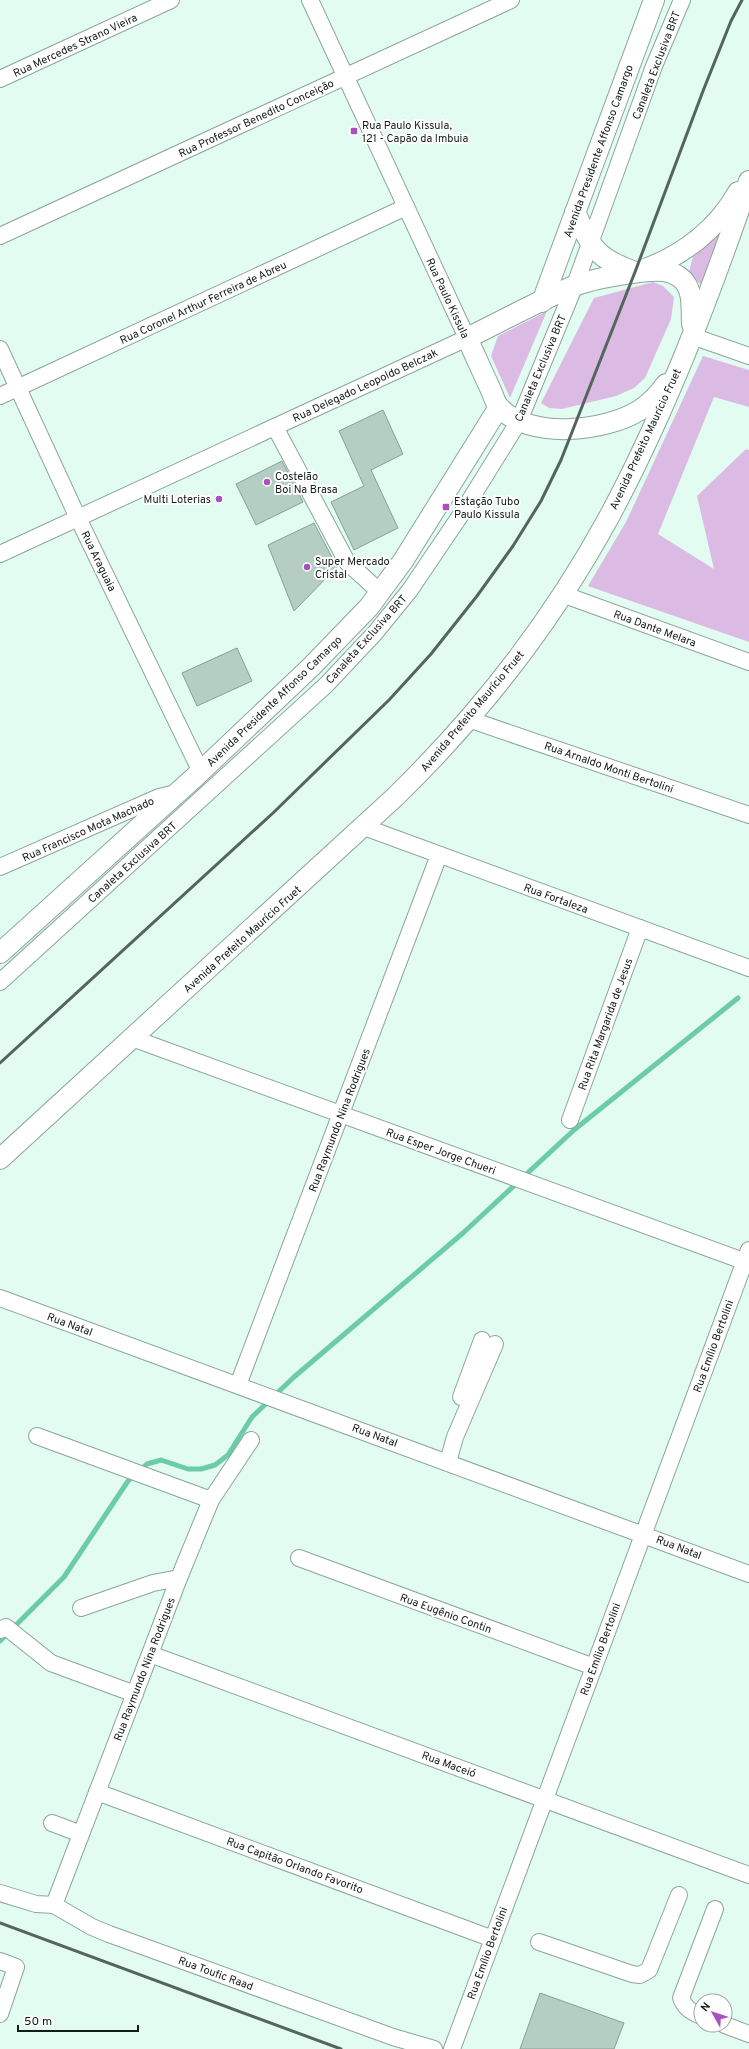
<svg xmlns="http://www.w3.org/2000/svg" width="749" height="2049" viewBox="0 0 749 2049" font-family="Overpass,sans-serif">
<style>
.green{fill:#dbbbe3}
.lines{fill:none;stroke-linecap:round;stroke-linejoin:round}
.stream{stroke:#6ccba9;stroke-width:5}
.building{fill:#b5cec3;stroke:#88a096}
.minor-casing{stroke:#8da59b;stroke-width:18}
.major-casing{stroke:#8da59b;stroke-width:22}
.minor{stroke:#fff;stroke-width:16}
.major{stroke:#fff;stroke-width:20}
.rail{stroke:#55645e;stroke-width:3}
.poi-dot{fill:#a952bf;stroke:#fff;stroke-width:1.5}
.labels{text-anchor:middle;stroke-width:4;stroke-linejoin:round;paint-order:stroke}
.street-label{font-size:11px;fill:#111b17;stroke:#fff}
.poi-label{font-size:11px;fill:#111b17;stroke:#fff;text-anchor:start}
</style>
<rect width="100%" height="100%" fill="#e2fcf1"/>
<g class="green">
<polygon points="726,228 702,286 689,272 693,256"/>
<polygon points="653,282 663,286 674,297 671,319 645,378 634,388 616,396 562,409 549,408 541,403 594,298"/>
<polygon points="547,311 510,398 491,356 498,336"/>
<polygon points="703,356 749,370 749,407 714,397 658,534 714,569 697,496 746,449 749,450 749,642 588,586 626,522"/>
</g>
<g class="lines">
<polyline class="stream" points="0,1641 64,1577 128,1481 147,1464 161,1460 188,1469 201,1469 215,1465 228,1455 252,1417 294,1377 463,1233 574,1130 738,998"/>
</g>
<g class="building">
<polygon points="383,410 403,454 371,470 398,528 354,550 331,502 364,486 339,431"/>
<polygon points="282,461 303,502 256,525 236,484"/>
<polygon points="314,523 337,567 294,611 268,545"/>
<polygon points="237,648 252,681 197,706 182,673"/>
<polygon points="540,1993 624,2023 614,2049 520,2049"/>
</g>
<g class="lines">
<g class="minor-casing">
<g id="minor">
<polyline points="0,79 171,0"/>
<polyline points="0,236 511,0"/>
<polyline points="692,336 749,356"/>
<polyline points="0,349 78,518 201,772"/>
<polyline points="0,396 406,207"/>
<polyline points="275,427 347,562 381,593"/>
<polyline points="0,554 467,338 310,0"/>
<polyline points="562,594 749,662"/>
<polyline points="468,719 749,815"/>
<polyline points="364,827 749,968"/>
<polyline points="0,867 159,797 176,793"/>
<polyline points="0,982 326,685 375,633 410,590 460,516 519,421 575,285 654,66 682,0"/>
<polyline points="132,1038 749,1263"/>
<polyline points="570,1120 640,928"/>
<polyline points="0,1298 749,1574"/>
<polyline points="238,1385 439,855"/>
<polyline points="461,1397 482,1340"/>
<polyline points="37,1436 211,1500"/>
<polyline points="448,1462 455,1437 495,1344"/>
<polyline points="299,1558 594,1667"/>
<polyline points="81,1608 153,1583 179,1578"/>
<polyline points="0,1630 6,1627 51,1663 135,1694"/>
<polyline points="150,1654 749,1875"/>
<polyline points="97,1792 493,1939"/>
<polyline points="52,1823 81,1834"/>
<polyline points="0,1893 36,1904 54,1905 92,1927 109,1934 393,2037 434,2049"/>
<polyline points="54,1905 179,1578 211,1500 251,1440"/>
<polyline points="539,1942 632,1974 640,1975 649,1970 679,1895"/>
<polyline points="0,1961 16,1967 0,2014"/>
<path d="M701,2016c-10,-4 -16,-8 -20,-18l34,-89"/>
<polyline points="725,2025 749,2034"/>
<polyline points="452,2049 749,1250"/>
</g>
</g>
<g class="major-casing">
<g id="major">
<path d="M575,212c17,37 21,46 60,60"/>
<path d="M645,269c39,-14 73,-41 93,-77"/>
<polyline points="542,302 654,0"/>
<path d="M666,384c-7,10 -16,19 -26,26 -35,22 -111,30 -141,-3 -4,-4 -6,-13 -9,-19 -8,-17 -15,-33 -23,-50 35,-17 71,-37 107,-52 17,-7 71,-17 90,-15 7,1 14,4 19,9 11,12 8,29 9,44"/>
<polyline points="0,953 196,776 311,667 369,607 403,561 499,407"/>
<path d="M0,1159l395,-362c84,-82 158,-177 214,-280 57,-106 101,-222 140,-336"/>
</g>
</g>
<use href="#minor" class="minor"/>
<use href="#major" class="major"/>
<g class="rail">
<polyline points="0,1063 273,813 389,700 431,654 477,596 513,546 541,501 561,460 635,272 703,91 731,21 742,0"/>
<polyline points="0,1923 341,2049"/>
</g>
</g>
<g class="poi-dot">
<rect x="350" y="127" width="8" height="8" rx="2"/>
<circle cx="267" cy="482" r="4"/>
<circle cx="219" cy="499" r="4"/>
<rect x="442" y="503" width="8" height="8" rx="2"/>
<circle cx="307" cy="567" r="4"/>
</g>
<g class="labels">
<g class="street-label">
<text transform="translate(75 45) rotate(-25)" y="4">Rua Mercedes Strano Vieira</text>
<text transform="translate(656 65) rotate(-69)" y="4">Canaleta Exclusiva BRT</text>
<text transform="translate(256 118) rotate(-25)" y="4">Rua Professor Benedito Conceição</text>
<text transform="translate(598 151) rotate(-70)" y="4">Avenida Presidente Affonso Camargo</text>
<text transform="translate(448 298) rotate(65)" y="4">Rua Paulo Kissula</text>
<text transform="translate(203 302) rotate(-25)" y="4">Rua Coronel Arthur Ferreira de Abreu</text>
<text transform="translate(540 368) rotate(-67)" y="4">Canaleta Exclusiva BRT</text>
<text transform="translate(365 385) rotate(-25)" y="4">Rua Delegado Leopoldo Belczak</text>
<text transform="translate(645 439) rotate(-65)" y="4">Avenida Prefeito Maurício Fruet</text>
<text transform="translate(99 561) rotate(64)" y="4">Rua Araguaia</text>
<text transform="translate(655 628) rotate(20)" y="4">Rua Dante Melara</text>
<text transform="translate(366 639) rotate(-48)" y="4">Canaleta Exclusiva BRT</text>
<text transform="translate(274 701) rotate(-44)" y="4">Avenida Presidente Affonso Camargo</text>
<text transform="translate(472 711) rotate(-50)" y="4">Avenida Prefeito Maurício Fruet</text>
<text transform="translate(609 767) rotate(19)" y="4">Rua Arnaldo Monti Bertolini</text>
<text transform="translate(88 829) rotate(-24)" y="4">Rua Francisco Mota Machado</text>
<text transform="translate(132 862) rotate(-42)" y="4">Canaleta Exclusiva BRT</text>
<text transform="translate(556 898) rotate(20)" y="4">Rua Fortaleza</text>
<text transform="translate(242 939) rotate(-42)" y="4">Avenida Prefeito Maurício Fruet</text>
<text transform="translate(605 1024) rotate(-70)" y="4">Rua Rita Margarida de Jesus</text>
<text transform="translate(339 1120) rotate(-69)" y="4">Rua Raymundo Nina Rodrigues</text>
<text transform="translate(441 1151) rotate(20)" y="4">Rua Esper Jorge Chueri</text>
<text transform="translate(70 1324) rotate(20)" y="4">Rua Natal</text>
<text transform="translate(713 1346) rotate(-70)" y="4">Rua Emílio Bertolini</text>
<text transform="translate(375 1435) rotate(20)" y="4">Rua Natal</text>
<text transform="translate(679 1547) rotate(21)" y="4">Rua Natal</text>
<text transform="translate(446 1613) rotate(20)" y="4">Rua Eugênio Contin</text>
<text transform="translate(600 1649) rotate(-70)" y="4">Rua Emílio Bertolini</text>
<text transform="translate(144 1669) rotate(-69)" y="4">Rua Raymundo Nina Rodrigues</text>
<text transform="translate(449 1764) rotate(20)" y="4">Rua Maceió</text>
<text transform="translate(295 1865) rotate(20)" y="4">Rua Capitão Orlando Favorito</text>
<text transform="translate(487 1953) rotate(-70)" y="4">Rua Emílio Bertolini</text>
<text transform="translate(216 1973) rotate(20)" y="4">Rua Toufic Raad</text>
</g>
<g class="poi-label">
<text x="362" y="129">Rua Paulo Kissula,<tspan x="362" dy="13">121 - Capão da Imbuia</tspan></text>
<text x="275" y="480">Costelão<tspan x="275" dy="13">Boi Na Brasa</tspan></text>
<text x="211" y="503" text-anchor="end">Multi Loterias</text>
<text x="454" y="505">Estação Tubo<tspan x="454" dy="13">Paulo Kissula</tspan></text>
<text x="315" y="565">Super Mercado<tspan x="315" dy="13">Cristal</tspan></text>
</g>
</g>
<g transform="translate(713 2013) rotate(309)"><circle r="19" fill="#ffffff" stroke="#a0a4a2"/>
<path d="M0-3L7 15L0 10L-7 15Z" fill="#a952bf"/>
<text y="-6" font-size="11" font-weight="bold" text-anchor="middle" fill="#111b17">N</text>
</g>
<path d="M18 2025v6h120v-6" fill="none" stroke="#111b17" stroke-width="2"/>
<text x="24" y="2025" font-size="12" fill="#111b17" stroke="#ffffff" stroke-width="3" paint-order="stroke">50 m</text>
</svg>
